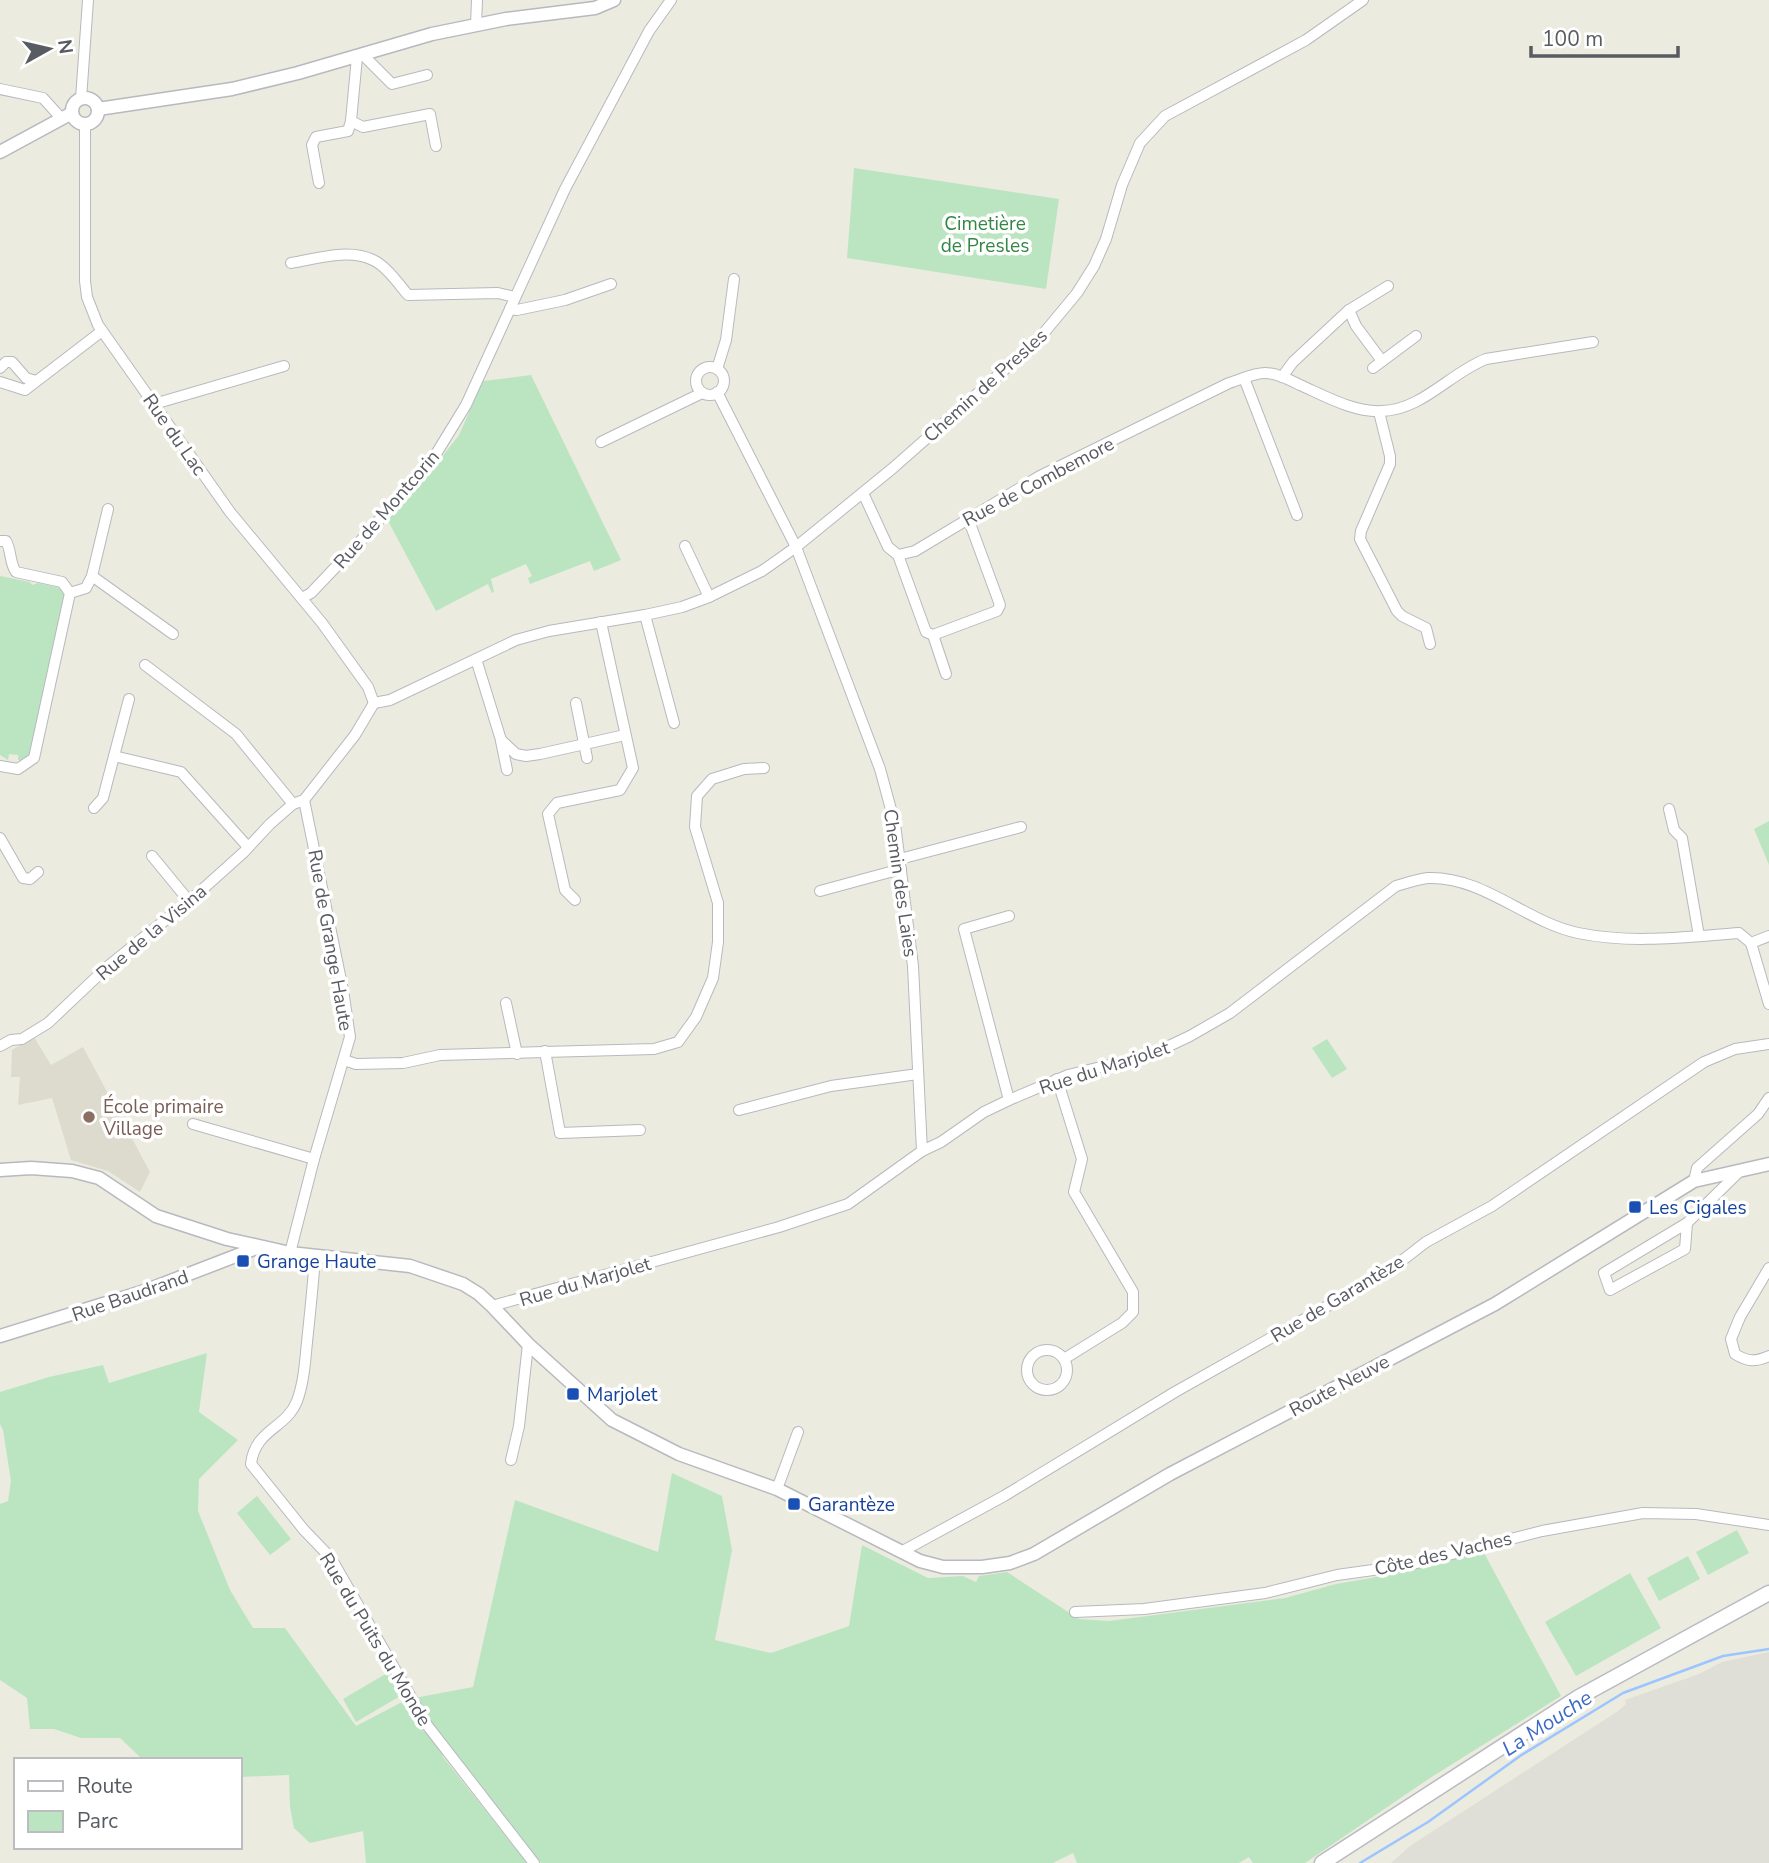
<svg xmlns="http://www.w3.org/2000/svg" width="1769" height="1863" viewBox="0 0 1769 1863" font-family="'Nunito Sans',sans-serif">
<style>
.industrial{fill:#dfded7}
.education{fill:#dcdbce}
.green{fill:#bbe5c1}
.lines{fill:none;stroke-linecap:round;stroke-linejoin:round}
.stream{stroke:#9cc5ff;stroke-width:2.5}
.minor-casing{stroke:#b8b9bf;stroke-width:12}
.tertiary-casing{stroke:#b8b9bf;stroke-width:15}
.secondary-casing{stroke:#b8bbc2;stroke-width:17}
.minor{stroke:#fff;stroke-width:10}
.tertiary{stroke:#fff;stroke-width:12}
.secondary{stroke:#fff;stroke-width:14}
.education-dot{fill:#8d6e63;stroke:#fff;stroke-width:2.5}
.transit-dot{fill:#1a4fb4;stroke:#fff;stroke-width:2.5}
.labels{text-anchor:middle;stroke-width:7;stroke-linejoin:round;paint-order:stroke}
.park-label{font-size:19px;fill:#338643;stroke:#fff}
.street-label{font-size:19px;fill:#585b61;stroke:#fff}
.education-label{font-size:19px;fill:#785e54;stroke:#fff;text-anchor:start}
.transit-label{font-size:19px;fill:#164399;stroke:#fff;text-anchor:start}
.water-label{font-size:21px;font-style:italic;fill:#3d6bc4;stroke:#fff}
</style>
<rect width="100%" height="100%" fill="#ecebdf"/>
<polygon class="industrial" points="1769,1652 1769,1863 1391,1863 1410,1846 1618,1711 1626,1704 1625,1700 1699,1674 1722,1662"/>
<polygon class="education" points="34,1037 51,1065 83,1047 150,1172 140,1192 108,1171 71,1160 52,1098 18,1105 20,1077 11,1077 12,1050"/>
<g class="green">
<polygon points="854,168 1059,199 1046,289 847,258"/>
<polygon points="531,375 621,560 594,571 590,561 530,584 528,578 532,576 526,564 491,579 494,592 492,593 488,584 436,611 387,519 432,470 459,435 483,381"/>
<polygon points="0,576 30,582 32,585 38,583 60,588 65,595 30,756 25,761 18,760 18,755 9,754 8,760 0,755"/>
<polygon points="1769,821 1769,865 1754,829"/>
<polygon points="1327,1039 1347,1069 1332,1078 1312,1048"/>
<polygon points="207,1353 199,1412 238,1440 199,1479 198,1511 230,1590 253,1628 285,1628 356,1726 406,1700 423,1730 440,1748 443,1757 527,1863 366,1863 363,1831 310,1843 294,1828 290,1807 289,1775 240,1777 240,1760 143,1760 120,1738 81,1738 54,1729 30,1729 27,1698 0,1680 0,1504 8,1501 11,1481 3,1430 0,1424 0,1392 49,1377 103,1365 109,1383"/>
<polygon points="672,1473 722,1496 732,1550 715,1640 771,1653 849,1626 862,1545 928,1578 963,1576 976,1582 979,1576 1007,1572 1079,1619 1109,1621 1285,1598 1336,1584 1371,1578 1483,1551 1561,1696 1430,1778 1305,1863 1253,1863 1249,1857 1239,1863 1077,1863 1073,1853 1053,1863 541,1863 429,1725 414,1698 473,1687 515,1500 658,1552"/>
<polygon points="257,1496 291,1539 270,1555 237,1513"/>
<polygon points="1737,1530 1749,1553 1708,1575 1696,1552"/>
<polygon points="1688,1556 1700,1579 1659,1601 1647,1578"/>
<polygon points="1630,1573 1661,1628 1576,1676 1545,1622"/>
<polygon points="389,1672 402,1695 356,1722 343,1699"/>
</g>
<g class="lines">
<polyline class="stream" points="1360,1863 1428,1822 1520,1756 1623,1693 1723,1656 1769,1649"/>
<g class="minor-casing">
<g id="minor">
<polyline points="476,25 477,0"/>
<polyline points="363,55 392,84 427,75"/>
<polyline points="0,89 43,98 61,118"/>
<polyline points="81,99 88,0"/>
<polyline points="351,121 363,127 430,114 436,146"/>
<polyline points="85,125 85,281 87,297 98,325 230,512 322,623 368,687 374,703"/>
<polyline points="319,183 312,145 316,137 348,131 351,121 357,57"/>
<path d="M291,263c25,-4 57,-15 82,-3 13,6 25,23 35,35l90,-2 17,4"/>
<polyline points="510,309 517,310 565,300 611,284"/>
<polyline points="1349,310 1356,326 1382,361"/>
<circle cx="710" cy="381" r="14"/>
<polyline points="0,368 6,362 12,362 26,378 36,381"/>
<polyline points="1373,368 1416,336"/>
<polyline points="717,369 726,340 734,279"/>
<polyline points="1282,377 1293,362 1349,310 1388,286"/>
<polyline points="1244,378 1297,515"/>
<polyline points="0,382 25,390 102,331"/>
<polyline points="717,392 796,547 880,769 895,824 913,966 922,1151"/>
<polyline points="154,404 284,366"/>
<polyline points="1379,412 1390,456 1390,464 1361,531 1360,539 1397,611 1402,616 1426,628 1430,644"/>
<polyline points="601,442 702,393"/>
<path d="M863,493l25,54 10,8 17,-4 125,-75 189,-93c11,-3 24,-10 36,-10 12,0 25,7 35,12 25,11 55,28 82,26 40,-1 68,-38 104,-52l107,-17"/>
<path d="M0,541h6c6,11 3,21 10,31l46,10 8,11 -36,165 -16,11 -18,-3"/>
<polyline points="685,546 709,597"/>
<polyline points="898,555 926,632 933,635 997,611 1000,605 968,518"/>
<polyline points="92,576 173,634"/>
<polyline points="70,593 86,588 92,576 108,509"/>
<polyline points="302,598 311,593 368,533 436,454 466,405 565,189 649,31 671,0"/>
<polyline points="645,615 674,723"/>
<polyline points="933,635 946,674"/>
<polyline points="476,659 501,740 516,754 526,756 540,754 625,735"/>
<polyline points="145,665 236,734 293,804"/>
<polyline points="374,703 390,700 516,640 549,631 645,615 682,607 709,597 762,571 796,547 893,468 1038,340 1077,293 1094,266 1106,239 1122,185 1140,143 1165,116 1306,40 1363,0"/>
<polyline points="576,703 587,758"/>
<polyline points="501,741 507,770"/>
<polyline points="114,756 181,772 248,847"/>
<polyline points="94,808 103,798 129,699"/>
<polyline points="1669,809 1674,830 1682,838 1699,936"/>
<polyline points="0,838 23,878 30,879 38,872"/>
<polyline points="152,856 189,901"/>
<polyline points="900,859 1021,827"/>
<polyline points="820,891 901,869"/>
<polyline points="575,900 565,890 548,814 557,803 620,790 633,768 601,622"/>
<polyline points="1751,943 1769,1004"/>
<polyline points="506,1003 517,1054"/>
<polyline points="0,1046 11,1040 22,1039 48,1023 106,968 195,896 244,852 270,824 293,804 304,800 355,735 374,703"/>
<polyline points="545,1051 560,1133 640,1130"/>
<polyline points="344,1060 356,1064 403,1063 440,1055 654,1049 678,1042 696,1017 713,978 718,942 718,903 695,827 697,796 712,779 744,769 764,768"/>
<polyline points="1057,1079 1082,1159 1074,1192 1133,1292 1133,1312 1122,1323 1064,1359"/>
<polyline points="1009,1100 964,929 1009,916"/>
<polyline points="739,1110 831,1086 918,1074"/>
<polyline points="193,1124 314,1159"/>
<polyline points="1694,1181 1697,1168 1758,1114 1769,1098"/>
<polyline points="1687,1223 1685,1249 1610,1290 1604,1273 1687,1223 1741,1170"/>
<polyline points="290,1253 314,1159 350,1037 343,990 304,800"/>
<path d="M315,1257c-2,28 -5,57 -8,85 -2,20 -3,40 -10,59 -11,28 -42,28 -46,63l53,66 27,28 96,167 107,138"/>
<path d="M1769,1268l-29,49 -9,22 4,15c13,8 20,8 34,2"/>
<path d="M492,1306l287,-79 69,-23 74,-53 19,-9 43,-30 25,-12 59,-25 82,-20 40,-19 40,-23 166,-127c10,-3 22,-7 32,-8 55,-2 98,44 150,55 53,11 108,4 161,0l12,10 18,-7"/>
<circle cx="1047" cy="1370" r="20"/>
<polyline points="511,1460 519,1426 528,1344"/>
<polyline points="777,1489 798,1432"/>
<polyline points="901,1552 1004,1496 1175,1392 1386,1273 1426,1242 1492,1206 1704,1062 1735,1049 1769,1044"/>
<polyline points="1075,1612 1144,1609 1265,1593 1337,1575 1409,1565 1542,1531 1643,1513 1696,1514 1769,1525"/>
</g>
</g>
<g class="tertiary-casing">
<g id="tertiary">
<circle cx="85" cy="111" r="13"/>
<polyline points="98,109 232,89 298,73 432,34 506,19 595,8 614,0"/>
<polyline points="0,152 72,113"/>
<polyline points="0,1170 31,1168 72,1171 99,1178 156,1216 227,1239 290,1253 410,1266 463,1284 479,1294 492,1306 528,1344 612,1420 679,1454 777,1489 920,1561 943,1567 982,1567 1010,1563 1034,1554 1170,1474 1495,1304 1694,1181 1769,1164"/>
<polyline points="0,1336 142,1292 259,1247"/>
</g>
</g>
<g class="secondary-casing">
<polyline id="secondary" points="1322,1863 1579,1697 1769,1593"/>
</g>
<use href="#minor" class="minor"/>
<use href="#tertiary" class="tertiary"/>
<use href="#secondary" class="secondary"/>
</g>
<circle class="education-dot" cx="89" cy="1117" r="7"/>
<g class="transit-dot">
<rect x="1628" y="1200" width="14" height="14" rx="3.5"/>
<rect x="236" y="1254" width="14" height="14" rx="3.5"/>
<rect x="566" y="1387" width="14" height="14" rx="3.5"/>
<rect x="787" y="1497" width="14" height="14" rx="3.5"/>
</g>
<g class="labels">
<g class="park-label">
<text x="985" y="230">Cimetière<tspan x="985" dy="22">de Presles</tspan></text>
</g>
<g class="street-label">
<text transform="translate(985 385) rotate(-42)" y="7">Chemin de Presles</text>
<text transform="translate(175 434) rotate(55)" y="7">Rue du Lac</text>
<text transform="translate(1038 481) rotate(-28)" y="7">Rue de Combemore</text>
<text transform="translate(386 509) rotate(-49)" y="7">Rue de Montcorin</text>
<text transform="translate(901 883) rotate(82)" y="7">Chemin des Laies</text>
<text transform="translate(151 932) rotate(-40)" y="7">Rue de la Visina</text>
<text transform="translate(331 940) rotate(80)" y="7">Rue de Grange Haute</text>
<text transform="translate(1104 1067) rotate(-18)" y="7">Rue du Marjolet</text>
<text transform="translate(585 1281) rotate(-16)" y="7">Rue du Marjolet</text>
<text transform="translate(130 1295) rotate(-19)" y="7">Rue Baudrand</text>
<text transform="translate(1337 1298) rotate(-31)" y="7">Rue de Garantèze</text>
<text transform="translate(1339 1385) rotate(-28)" y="7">Route Neuve</text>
<text transform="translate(1443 1553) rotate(-13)" y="7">Côte des Vaches</text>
<text transform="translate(376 1639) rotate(59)" y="7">Rue du Puits du Monde</text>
</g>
<g class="education-label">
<text x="103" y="1113">École primaire<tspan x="103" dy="22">Village</tspan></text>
</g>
<g class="transit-label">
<text x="1649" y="1214">Les Cigales</text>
<text x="257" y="1268">Grange Haute</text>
<text x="587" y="1401">Marjolet</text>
<text x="808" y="1511">Garantèze</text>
</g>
<g class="water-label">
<text transform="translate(1547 1723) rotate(-33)" y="7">La Mouche</text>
</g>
</g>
<rect x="14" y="1758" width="228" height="91" fill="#ffffff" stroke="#bcbdc0" stroke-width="2"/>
<rect x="28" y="1781" width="35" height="10" fill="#ffffff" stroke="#bcbdc0" stroke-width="2"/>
<text x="77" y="1793" font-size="21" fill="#585b61">Route</text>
<rect x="28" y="1811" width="35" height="21" fill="#bbe5c1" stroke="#bcbdc0" stroke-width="2"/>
<text x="77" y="1828" font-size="21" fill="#585b61">Parc</text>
<g transform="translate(49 49) rotate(82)" stroke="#ffffff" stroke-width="5" paint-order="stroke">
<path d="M0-5L12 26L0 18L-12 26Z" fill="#585b61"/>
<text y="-10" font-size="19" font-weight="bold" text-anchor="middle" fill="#585b61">N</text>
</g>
<path d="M1531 46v10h147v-10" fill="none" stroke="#585b61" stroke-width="3.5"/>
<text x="1542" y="46" font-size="21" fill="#585b61" stroke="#ffffff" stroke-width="5" paint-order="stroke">100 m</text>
</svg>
